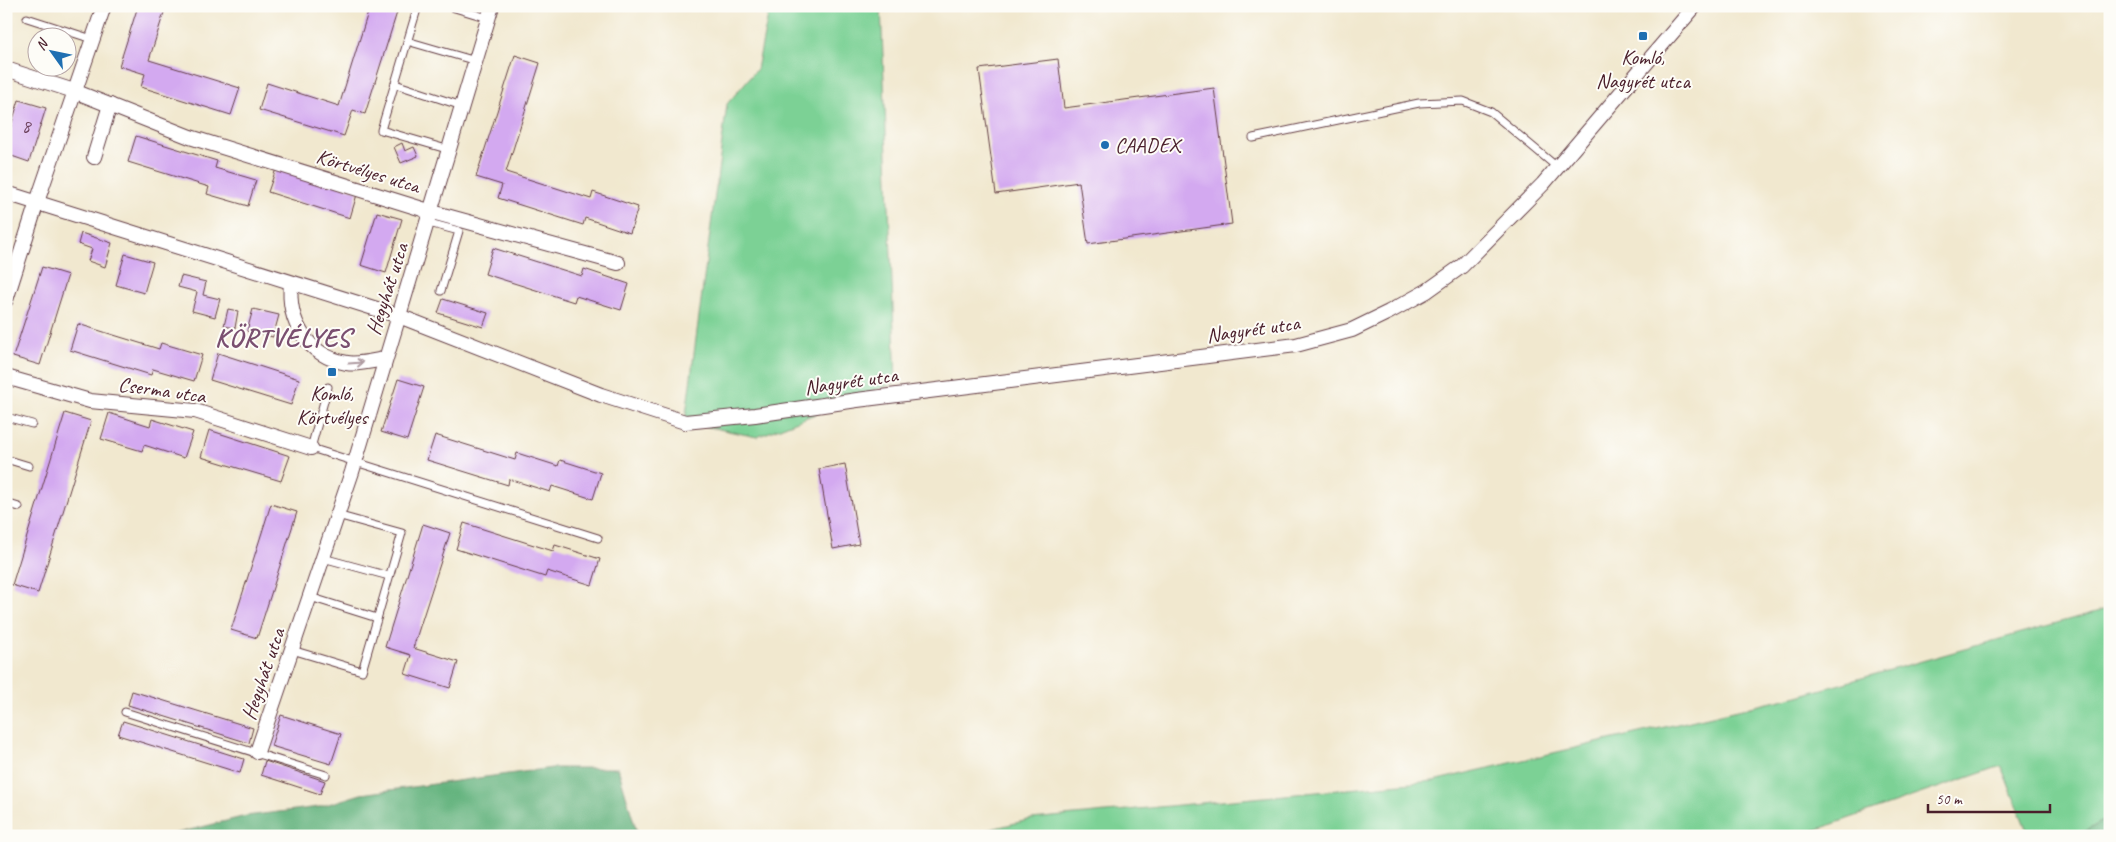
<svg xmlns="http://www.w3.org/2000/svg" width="2116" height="842" viewBox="0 0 2116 842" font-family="Caveat,sans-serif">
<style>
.green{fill:#7bd195;stroke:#627860}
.forest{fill:#64b37e;stroke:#576954}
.building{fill:#d3a9f0}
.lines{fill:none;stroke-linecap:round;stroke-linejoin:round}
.service-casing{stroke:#633d44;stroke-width:9}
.minor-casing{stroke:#633d44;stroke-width:16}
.service{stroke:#fff;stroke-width:7}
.minor{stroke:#fff;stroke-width:14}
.oneway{stroke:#ae9aa0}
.poi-dot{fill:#1f6fb2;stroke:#fdfcf7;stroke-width:2}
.labels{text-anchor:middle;stroke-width:4;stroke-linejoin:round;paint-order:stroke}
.number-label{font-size:19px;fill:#6c425c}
.poi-label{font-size:21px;fill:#4a1f2b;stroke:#fdfcf7}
.street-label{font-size:21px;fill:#4a1f2b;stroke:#fdfcf7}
.district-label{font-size:26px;font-weight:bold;letter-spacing:1px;fill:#7a4f70;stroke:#fdfcf7}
</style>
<rect width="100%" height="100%" fill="#fdfcf7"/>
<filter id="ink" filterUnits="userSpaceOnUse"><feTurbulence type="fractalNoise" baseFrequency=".02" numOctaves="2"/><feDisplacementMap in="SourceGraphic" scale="10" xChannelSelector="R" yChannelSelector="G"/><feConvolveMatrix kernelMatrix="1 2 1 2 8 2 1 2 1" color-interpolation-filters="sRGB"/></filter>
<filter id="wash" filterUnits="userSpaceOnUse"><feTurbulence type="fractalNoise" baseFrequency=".0096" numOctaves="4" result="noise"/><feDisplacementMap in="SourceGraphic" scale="20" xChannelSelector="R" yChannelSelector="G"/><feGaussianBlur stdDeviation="1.12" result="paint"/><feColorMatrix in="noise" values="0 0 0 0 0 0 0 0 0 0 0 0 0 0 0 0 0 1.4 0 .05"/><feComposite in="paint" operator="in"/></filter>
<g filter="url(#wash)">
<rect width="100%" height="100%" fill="#f1e8cf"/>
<g class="green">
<polygon points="770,6 881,6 896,382 757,437 685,422 727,104 757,69"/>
<polygon points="2110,608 2110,817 2077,836 2029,836 2001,766 1798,836 963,836 1032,819 1433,781 1798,696"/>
</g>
<g class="forest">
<polygon points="552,768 618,768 638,836 166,836 246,816 319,807 361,794"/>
<polygon points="2110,817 2110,836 2077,836"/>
</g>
<g id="blocks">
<g class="building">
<polygon points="138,6 166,6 149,60 240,88 231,115 141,87 145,74 119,66"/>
<polygon points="370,6 399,6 365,114 353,110 344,136 259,110 267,83 339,106"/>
<polygon points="515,55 540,63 506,172 591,199 593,192 638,207 630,233 585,218 583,225 498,198 502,185 476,177"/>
<polygon points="1058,59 1064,108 1214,88 1232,224 1088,244 1079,182 996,194 979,69"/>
<polygon points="19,100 46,108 29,162 6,154 6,142"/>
<polygon points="136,136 217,161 215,168 256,180 248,206 207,194 209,187 128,162"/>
<polygon points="402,143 405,151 414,147 418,156 401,163 394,147"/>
<polygon points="277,166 358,191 350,218 268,192"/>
<polygon points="377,212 402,219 386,273 361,265"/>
<polygon points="81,233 112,243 105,267 88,261 92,249 78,244"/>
<polygon points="493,248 582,276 584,269 629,284 621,310 576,296 574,302 485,274"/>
<polygon points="125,254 153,262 144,293 116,285"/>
<polygon points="42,267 68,275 40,365 13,357"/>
<polygon points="181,276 206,282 203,295 220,299 215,317 192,311 197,292 178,287"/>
<polygon points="443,299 488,313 483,327 438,313"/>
<polygon points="228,309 238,311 235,328 224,326"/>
<polygon points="253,309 279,315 273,337 247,331"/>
<polygon points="78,324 159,349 161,343 202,355 194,381 153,369 151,375 70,350"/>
<polygon points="218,353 299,379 291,405 210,380"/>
<polygon points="398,379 424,387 407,440 381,432"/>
<polygon points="65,413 91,421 38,593 12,585"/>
<polygon points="109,413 150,426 152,419 193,432 184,458 144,445 142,451 101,439"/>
<polygon points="209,430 290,456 281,481 201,457"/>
<polygon points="435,435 515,460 517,453 558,466 560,460 601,473 593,499 552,486 550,492 509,479 508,485 427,460"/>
<polygon points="845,464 859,544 833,549 819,469"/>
<polygon points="271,504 297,512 257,638 231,630"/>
<polygon points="464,523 553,551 555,545 600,559 592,585 547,571 545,577 456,549"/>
<polygon points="423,524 450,533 413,648 458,662 450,688 405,674 411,655 385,647"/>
<polygon points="132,691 253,728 249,743 128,705"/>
<polygon points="281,715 341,734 331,764 271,746"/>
<polygon points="123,721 244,759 240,773 118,735"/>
<polygon points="265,761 325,781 320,794 261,775"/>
</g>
</g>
</g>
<g filter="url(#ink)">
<use href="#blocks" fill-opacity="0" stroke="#633d44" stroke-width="1"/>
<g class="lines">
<g class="service-casing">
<g id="service">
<polyline points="418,6 381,130 450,150"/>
<polyline points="448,6 488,18"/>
<polyline points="27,18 92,39"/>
<polyline points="407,41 476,61"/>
<polyline points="395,84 462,106"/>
<polyline points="1253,138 1419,103 1463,101 1491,112 1557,167"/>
<polyline points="429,223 459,231 441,291"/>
<polyline points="328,387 311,448 598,538"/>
<polyline points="6,417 32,424"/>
<polyline points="6,459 29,466"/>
<polyline points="6,503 19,507"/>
<polyline points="323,558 389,576"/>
<polyline points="310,597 377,618"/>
<polyline points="292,650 362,671 402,533 337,515"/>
<polyline points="125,712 326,775"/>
</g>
</g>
<g class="minor-casing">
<g id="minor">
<polyline points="6,69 74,91 190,137 432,212 618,263"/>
<polyline points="94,157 110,105"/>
<polyline points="6,193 399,316 601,395 685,422 755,415 857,400 1296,345 1352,330 1389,312 1427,291 1462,266 1543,184 1695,6"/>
<path d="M291,283c-4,38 16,73 56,80 11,2 26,-2 38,-4"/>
<polyline points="6,300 37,202 104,6"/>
<polyline points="6,377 90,401 195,411 311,448"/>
<polyline points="257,752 352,472 492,6"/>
</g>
</g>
<use href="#service" class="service"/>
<use href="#minor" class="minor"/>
</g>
<defs><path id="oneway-shaft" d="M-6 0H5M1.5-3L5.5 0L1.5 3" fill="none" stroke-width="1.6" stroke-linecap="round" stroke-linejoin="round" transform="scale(1.25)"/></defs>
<use class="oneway" href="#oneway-shaft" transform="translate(356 363) rotate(-4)"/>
</g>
<g class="poi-dot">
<rect x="1638" y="31" width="10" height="10" rx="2.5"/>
<circle cx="1105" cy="145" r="5"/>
<rect x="327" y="367" width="10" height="10" rx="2.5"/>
</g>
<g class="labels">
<g class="number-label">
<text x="26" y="132">8</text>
</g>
<g class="poi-label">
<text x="1643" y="64">Komló,<tspan x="1643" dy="24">Nagyrét utca</tspan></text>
<text x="1115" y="152" text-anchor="start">CAADEX</text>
<text x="332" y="400">Komló,<tspan x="332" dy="24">Körtvélyes</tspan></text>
</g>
<g class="street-label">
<text transform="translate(368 171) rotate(17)" y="7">Körtvélyes utca</text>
<text transform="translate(387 289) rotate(-72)" y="7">Hegyhát utca</text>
<text transform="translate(1253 329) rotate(-8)" y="7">Nagyrét utca</text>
<text transform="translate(851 381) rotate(-8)" y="7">Nagyrét utca</text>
<text transform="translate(162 390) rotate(8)" y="7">Cserma utca</text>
<text transform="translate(263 674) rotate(-71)" y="7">Hegyhát utca</text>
</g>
<g class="district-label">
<text x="283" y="346">KÖRTVÉLYES</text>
</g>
</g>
<rect width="2116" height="842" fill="none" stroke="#fdfcf7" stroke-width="25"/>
<g transform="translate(52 52) rotate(303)"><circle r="24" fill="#fdfcf7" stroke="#b5a4a5"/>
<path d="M0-4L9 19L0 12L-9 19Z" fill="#1f6fb2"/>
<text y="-8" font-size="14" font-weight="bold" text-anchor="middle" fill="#4a1f2b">N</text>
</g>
<path d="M1928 804v8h122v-8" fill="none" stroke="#4a1f2b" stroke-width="2.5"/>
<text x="1936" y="804" font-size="15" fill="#4a1f2b" stroke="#fdfcf7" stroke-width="4" paint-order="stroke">50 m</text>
</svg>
